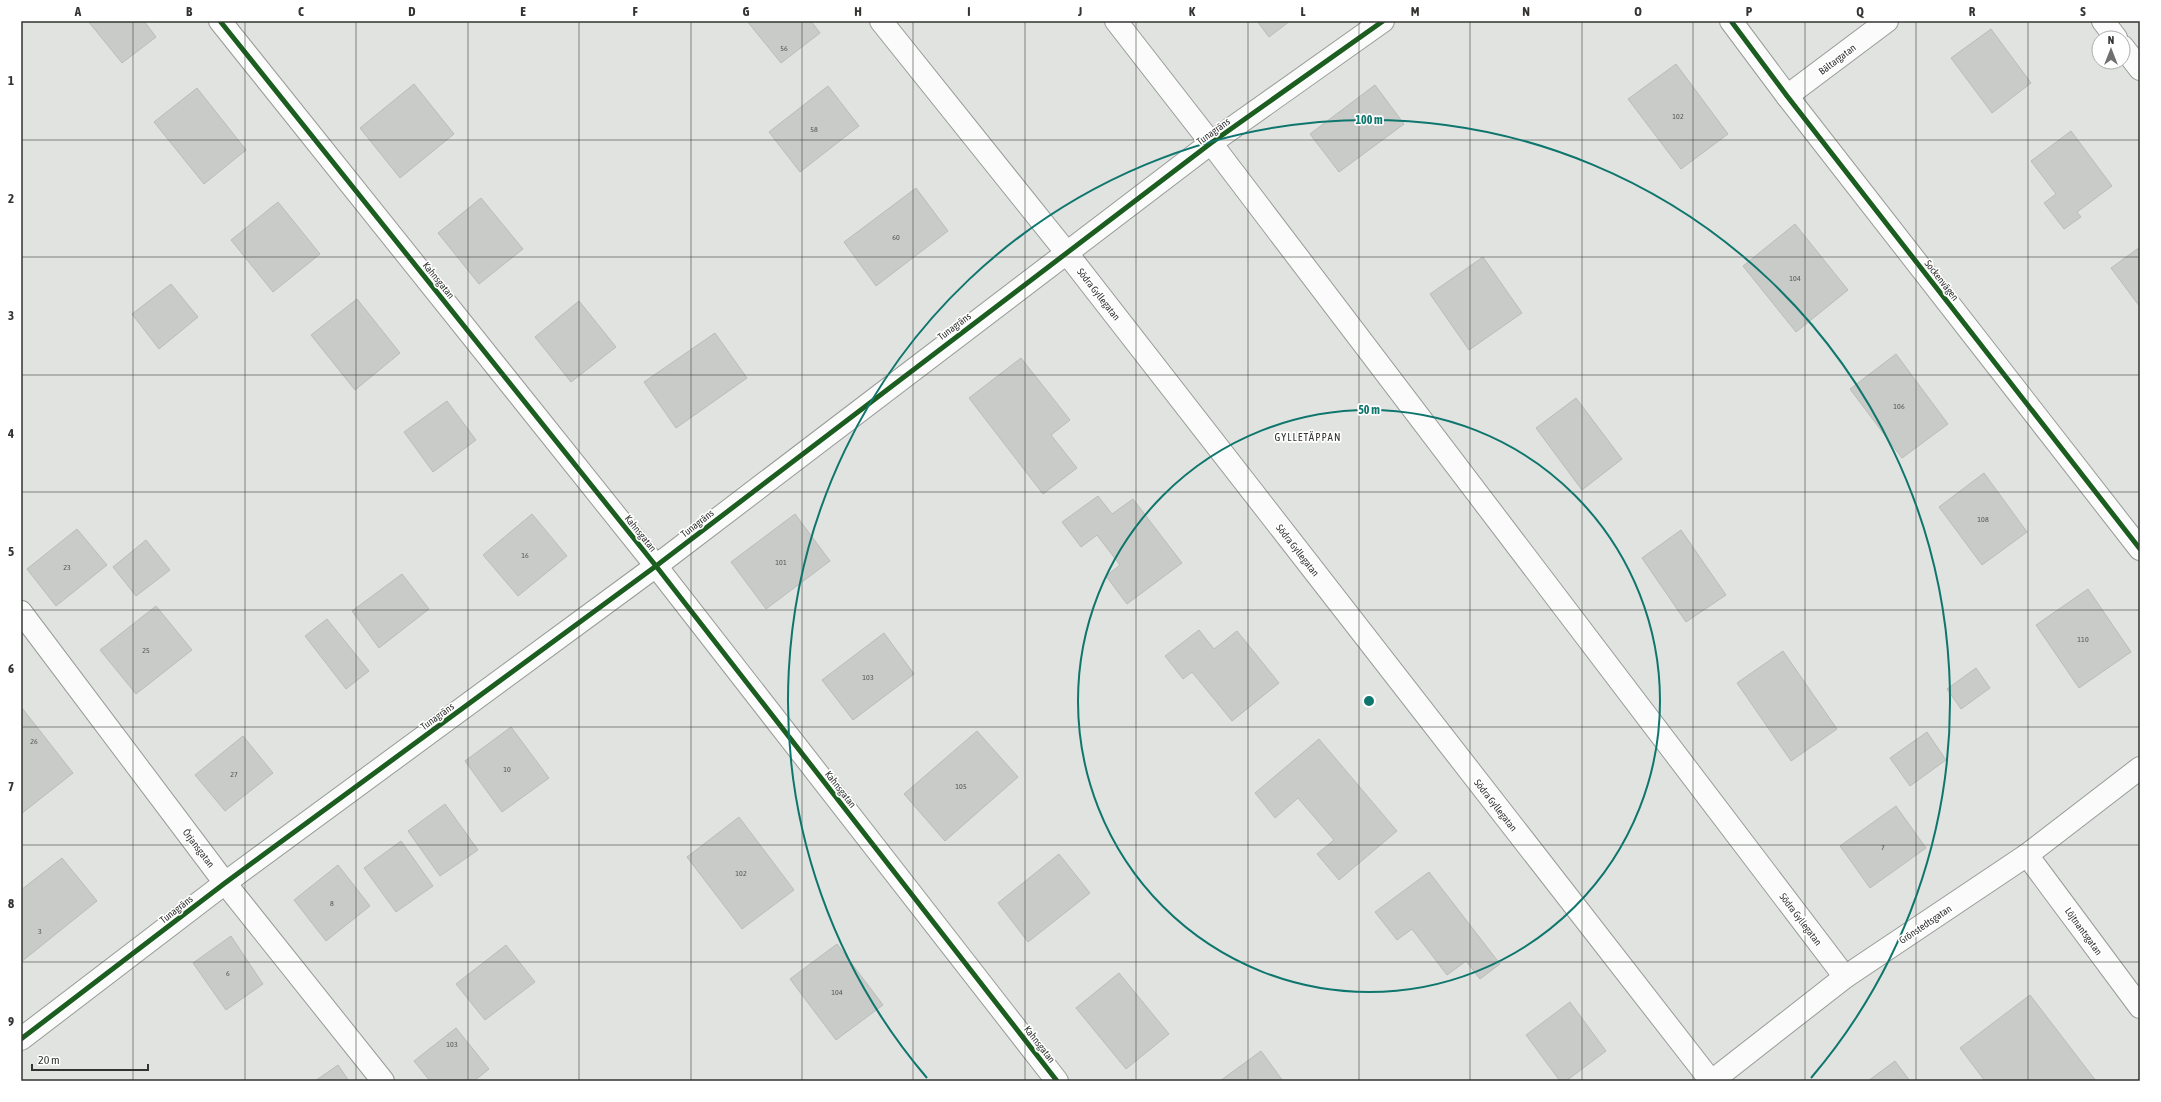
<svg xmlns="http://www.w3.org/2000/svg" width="2161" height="1102" viewBox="0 0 2161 1102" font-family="'Asap Condensed',sans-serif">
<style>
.building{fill:#c9cbc8;stroke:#babcb8}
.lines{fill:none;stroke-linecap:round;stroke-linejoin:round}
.street-casing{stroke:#989b98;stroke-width:24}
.street{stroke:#fafbfa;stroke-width:22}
.cycleway-casing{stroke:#fff;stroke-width:8}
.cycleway{stroke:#1b5e20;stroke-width:5}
.grid{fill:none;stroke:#323431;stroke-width:1;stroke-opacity:0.55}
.ring{fill:none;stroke:#0f766e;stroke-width:2}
.labels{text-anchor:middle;stroke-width:3.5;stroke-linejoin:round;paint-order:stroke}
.number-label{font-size:8px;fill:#595b58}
.street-label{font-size:10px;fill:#323431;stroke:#fff}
.neighbourhood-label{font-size:11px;letter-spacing:1px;fill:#323431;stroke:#fff}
.centre{fill:#0f766e;stroke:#fff;stroke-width:2}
.ring-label{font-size:12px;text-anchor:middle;font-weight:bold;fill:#0f766e;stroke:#fff;stroke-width:3.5;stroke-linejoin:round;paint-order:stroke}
.neatline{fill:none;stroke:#323431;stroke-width:1.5}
.grid-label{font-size:13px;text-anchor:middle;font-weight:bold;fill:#323431}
</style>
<rect width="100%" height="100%" fill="#e0e3df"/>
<g class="building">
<polygon points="88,21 144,21 156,37 122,63"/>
<polygon points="747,21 811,21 820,33 781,63"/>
<polygon points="1257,21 1290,21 1269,37"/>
<polygon points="1991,29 2031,83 1992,113 1951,58"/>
<polygon points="1676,64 1728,134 1681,169 1628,99"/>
<polygon points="414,84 454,134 400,178 360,128"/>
<polygon points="1375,85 1404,124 1339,172 1310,134"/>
<polygon points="828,86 859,126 800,172 769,132"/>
<polygon points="197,88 246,150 204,184 154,122"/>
<polygon points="2071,131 2112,186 2077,212 2081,217 2064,229 2044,203 2056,194 2031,161"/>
<polygon points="916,188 948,231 876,286 844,242"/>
<polygon points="481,198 523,249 479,284 438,233"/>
<polygon points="278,202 320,254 273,292 231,240"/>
<polygon points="1795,224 1848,290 1796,332 1743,266"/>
<polygon points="2140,247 2140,307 2111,268"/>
<polygon points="1483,257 1522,313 1469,350 1430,294"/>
<polygon points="171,284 198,317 159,349 132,314"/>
<polygon points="357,299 400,353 355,390 311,335"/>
<polygon points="579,301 616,347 571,382 535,337"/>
<polygon points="715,333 747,378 676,428 644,382"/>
<polygon points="1896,354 1948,424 1902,458 1850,389"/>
<polygon points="1021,358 1070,420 1051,435 1077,468 1043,494 969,398"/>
<polygon points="1576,398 1622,459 1582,490 1536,428"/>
<polygon points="447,401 476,440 433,472 404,432"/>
<polygon points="1984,473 2027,532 1982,565 1939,507"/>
<polygon points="1098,496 1112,514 1133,499 1182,563 1127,604 1106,576 1120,565 1097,535 1081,547 1062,522"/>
<polygon points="532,514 567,556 518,596 483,555"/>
<polygon points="795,514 830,561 766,609 731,562"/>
<polygon points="77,529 107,565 56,606 27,569"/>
<polygon points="1681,530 1726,595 1686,622 1642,558"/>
<polygon points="146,540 170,570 136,596 113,567"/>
<polygon points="402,574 429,609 379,648 352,611"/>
<polygon points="2088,589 2131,652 2079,688 2036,625"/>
<polygon points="156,606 192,650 136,694 100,650"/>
<polygon points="327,619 369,671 346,689 305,636"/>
<polygon points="1199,630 1214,649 1237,631 1279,683 1232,721 1192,672 1183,679 1165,656"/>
<polygon points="884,633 914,674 853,720 822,680"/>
<polygon points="1783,651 1837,729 1791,761 1737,683"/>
<polygon points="1976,668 1990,688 1961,709 1947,689"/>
<polygon points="22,708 73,773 21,814 21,709"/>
<polygon points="511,727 549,778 502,812 465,761"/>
<polygon points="977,731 1018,777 945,841 904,794"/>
<polygon points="1927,732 1946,760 1910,786 1890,758"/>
<polygon points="243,736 273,773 225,811 195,775"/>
<polygon points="1319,739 1397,831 1339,880 1317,854 1334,840 1298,798 1275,818 1255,793"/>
<polygon points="445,804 478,850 440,876 408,831"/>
<polygon points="1896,806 1926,848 1870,888 1840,846"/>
<polygon points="739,817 794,890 742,929 687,857"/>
<polygon points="401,841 433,886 396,912 364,868"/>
<polygon points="1059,854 1090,893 1028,942 998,903"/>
<polygon points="62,858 97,901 21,962 21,890"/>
<polygon points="338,865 370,906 326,941 294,900"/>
<polygon points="1429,872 1500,964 1480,979 1466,961 1447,975 1412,929 1397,940 1375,912"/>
<polygon points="231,936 263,984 226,1010 193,963"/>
<polygon points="837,944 883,1005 836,1040 790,979"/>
<polygon points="506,945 535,982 485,1020 456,984"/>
<polygon points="1119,973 1169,1034 1126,1069 1076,1008"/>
<polygon points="2030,995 2096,1081 1985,1081 1960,1048"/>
<polygon points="1570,1002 1606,1051 1566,1081 1560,1081 1526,1035"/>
<polygon points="456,1028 489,1069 474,1081 430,1081 414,1061"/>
<polygon points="1261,1051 1283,1081 1220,1081"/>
<polygon points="1895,1061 1910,1081 1868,1081"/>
<polygon points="338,1065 349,1081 315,1081"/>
</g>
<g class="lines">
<g class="street-casing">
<g id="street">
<polyline points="220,21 656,566 1057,1081"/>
<polyline points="881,21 1066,252 1711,1081"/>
<polyline points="1116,21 1211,143 1845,977"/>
<polyline points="1731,21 1787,96 2140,549"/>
<polyline points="2103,21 2116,38"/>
<polyline points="2123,47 2140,69"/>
<polyline points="1787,96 1887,21"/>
<polyline points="21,612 225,883 383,1081"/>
<polyline points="2027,855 2140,1007"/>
<polyline points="21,1039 225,883 656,566 1211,143 1383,21"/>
<polyline points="1712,1081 1845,977 2027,855 2140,768"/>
</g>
</g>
<use href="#street" class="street"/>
<g class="cycleway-casing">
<g id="cycleway">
<polyline points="220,21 656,566 1057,1081"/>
<polyline points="1731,21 1787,96 2140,549"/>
<polyline points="21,1039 225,883 656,566 1211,143 1383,21"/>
</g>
</g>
<use href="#cycleway" class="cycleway"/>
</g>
<path class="grid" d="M133,21v1060M245,21v1060M356,21v1060M468,21v1060M579,21v1060M691,21v1060M802,21v1060M913,21v1060M1025,21v1060M1136,21v1060M1248,21v1060M1359,21v1060M1470,21v1060M1582,21v1060M1693,21v1060M1805,21v1060M1916,21v1060M2028,21v1060M21,140h2119M21,257h2119M21,375h2119M21,492h2119M21,610h2119M21,727h2119M21,845h2119M21,962h2119"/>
<g class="ring">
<circle cx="1369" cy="701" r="291"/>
<path d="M927 1078A581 581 0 1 1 1811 1078"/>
</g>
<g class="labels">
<g class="number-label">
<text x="784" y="51">56</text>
<text x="1678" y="119">102</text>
<text x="814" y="132">58</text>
<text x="896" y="240">60</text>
<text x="1795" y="281">104</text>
<text x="1899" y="409">106</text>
<text x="1983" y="522">108</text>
<text x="525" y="558">16</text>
<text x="781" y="565">101</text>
<text x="67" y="570">23</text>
<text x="2083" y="642">110</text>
<text x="146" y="653">25</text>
<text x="868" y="680">103</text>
<text x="34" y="744">26</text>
<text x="507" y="772">10</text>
<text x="234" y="777">27</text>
<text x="961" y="789">105</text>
<text x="1883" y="850">7</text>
<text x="741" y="876">102</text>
<text x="332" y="906">8</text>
<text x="40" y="934">3</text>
<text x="228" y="976">6</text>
<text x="837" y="995">104</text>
<text x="452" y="1047">103</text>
</g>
<g class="street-label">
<text transform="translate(1837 59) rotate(-37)" y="4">Bältargatan</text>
<text transform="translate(1213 131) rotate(-36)" y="4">Tunagräns</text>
<text transform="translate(439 280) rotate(51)" y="4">Kahnsgatan</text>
<text transform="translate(1942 280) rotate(52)" y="4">Sockenvägen</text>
<text transform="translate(1099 294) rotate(52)" y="4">Södra Gyllegatan</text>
<text transform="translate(954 326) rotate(-37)" y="4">Tunagräns</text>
<text transform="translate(697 523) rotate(-38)" y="4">Tunagräns</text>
<text transform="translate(641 533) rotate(51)" y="4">Kahnsgatan</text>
<text transform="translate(1298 550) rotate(52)" y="4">Södra Gyllegatan</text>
<text transform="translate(437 716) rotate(-36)" y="4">Tunagräns</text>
<text transform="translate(841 789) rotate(52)" y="4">Kahnsgatan</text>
<text transform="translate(1496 805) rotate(52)" y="4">Södra Gyllegatan</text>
<text transform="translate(199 848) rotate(53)" y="4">Örjansgatan</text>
<text transform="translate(176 909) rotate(-38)" y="4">Tunagräns</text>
<text transform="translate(1801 919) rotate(53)" y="4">Södra Gyllegatan</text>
<text transform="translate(1925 924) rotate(-34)" y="4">Grönstedtsgatan</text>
<text transform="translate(2084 931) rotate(54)" y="4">Löjtnantsgatan</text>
<text transform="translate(1040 1044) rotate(52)" y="4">Kahnsgatan</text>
</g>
<g class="neighbourhood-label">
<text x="1308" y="441">GYLLETÄPPAN</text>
</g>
</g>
<circle cx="1369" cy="701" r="6" class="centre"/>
<g class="ring-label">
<text x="1369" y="124">100 m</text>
<text x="1369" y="414">50 m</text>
</g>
<rect width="2161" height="1102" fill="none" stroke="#ffffff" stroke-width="44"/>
<g transform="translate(2111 50)"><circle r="19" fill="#ffffff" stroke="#adaead"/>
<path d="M0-3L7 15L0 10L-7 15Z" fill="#6f716e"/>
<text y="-6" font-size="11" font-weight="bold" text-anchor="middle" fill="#323431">N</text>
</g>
<path d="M32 1064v6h116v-6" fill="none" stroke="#323431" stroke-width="2"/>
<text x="38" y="1064" font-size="12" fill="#323431" stroke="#ffffff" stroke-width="3" paint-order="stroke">20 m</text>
<rect x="22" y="22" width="2117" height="1058" class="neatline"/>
<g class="grid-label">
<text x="78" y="16">A</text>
<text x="189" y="16">B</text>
<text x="301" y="16">C</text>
<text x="412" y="16">D</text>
<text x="523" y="16">E</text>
<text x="635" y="16">F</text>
<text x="746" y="16">G</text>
<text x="858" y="16">H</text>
<text x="969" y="16">I</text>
<text x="1080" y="16">J</text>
<text x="1192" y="16">K</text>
<text x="1303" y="16">L</text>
<text x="1415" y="16">M</text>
<text x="1526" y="16">N</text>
<text x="1638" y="16">O</text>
<text x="1749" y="16">P</text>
<text x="1860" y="16">Q</text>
<text x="1972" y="16">R</text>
<text x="2083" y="16">S</text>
<text x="11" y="85">1</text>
<text x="11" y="203">2</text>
<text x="11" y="320">3</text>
<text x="11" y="438">4</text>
<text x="11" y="556">5</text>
<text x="11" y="673">6</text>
<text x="11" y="791">7</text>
<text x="11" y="908">8</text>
<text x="11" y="1026">9</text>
</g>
</svg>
